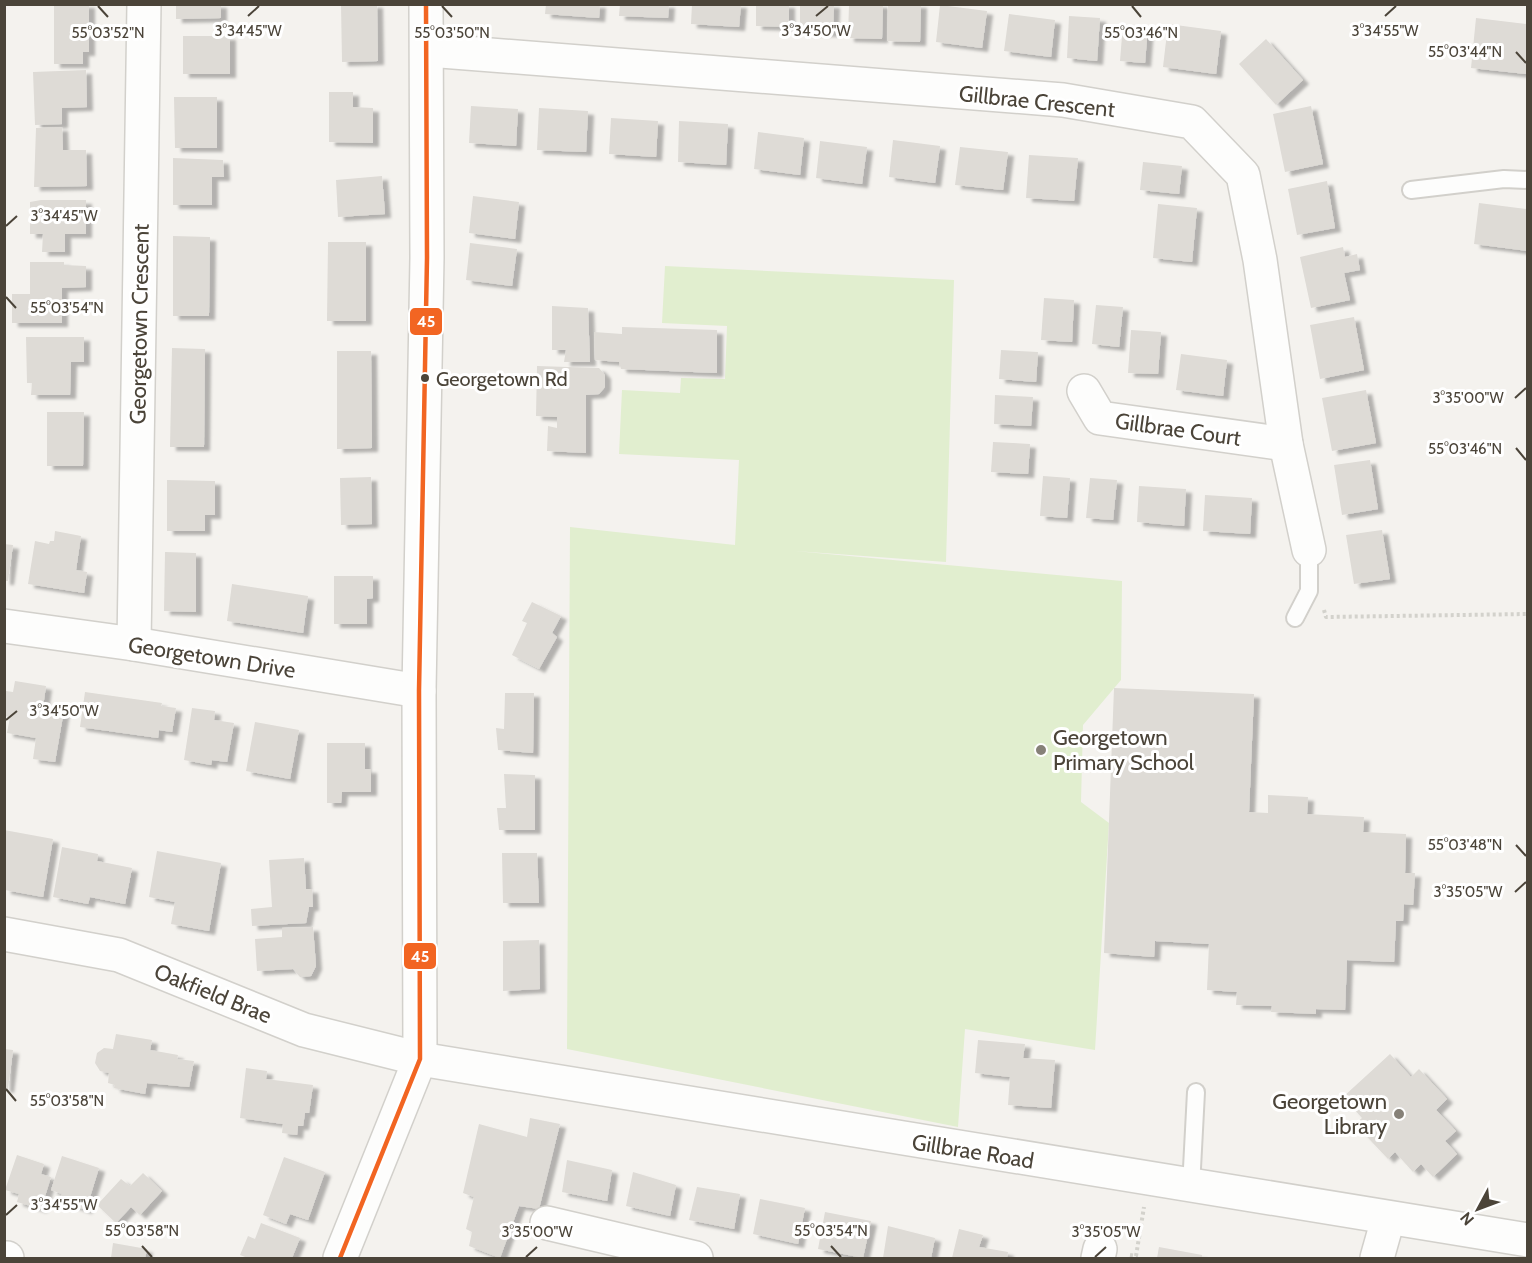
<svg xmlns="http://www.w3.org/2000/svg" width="1532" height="1263" viewBox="0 0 1532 1263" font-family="Cabin,sans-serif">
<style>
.green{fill:#e1eecf}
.building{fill:#dedbd6;filter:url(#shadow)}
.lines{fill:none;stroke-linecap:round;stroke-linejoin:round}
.service-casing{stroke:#d2d0cb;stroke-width:20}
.minor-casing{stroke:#d2d0cb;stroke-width:36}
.tertiary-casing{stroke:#d2d0cb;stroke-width:36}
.path{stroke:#d3d2cc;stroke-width:4;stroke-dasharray:3 3;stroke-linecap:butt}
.service{stroke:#fdfdfc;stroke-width:16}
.minor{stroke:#fdfdfc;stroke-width:33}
.tertiary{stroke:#fdfdfc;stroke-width:33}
.bus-1-casing{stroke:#fff;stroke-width:9}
.bus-1{stroke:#f26522;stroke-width:4.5}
.ticks{fill:none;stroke:#4b4439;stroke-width:2}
.bus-dot{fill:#4b4439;stroke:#fff;stroke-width:2}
.poi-dot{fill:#868178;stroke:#fff;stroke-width:2}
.labels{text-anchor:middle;stroke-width:6;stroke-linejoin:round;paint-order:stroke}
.bus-label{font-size:20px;fill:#4b4439;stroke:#fff;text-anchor:start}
.street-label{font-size:22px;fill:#4b4439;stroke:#fff}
.poi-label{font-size:22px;fill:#4b4439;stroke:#fff;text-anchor:start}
.ticks-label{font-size:15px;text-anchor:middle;fill:#4b4439;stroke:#fff;stroke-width:6;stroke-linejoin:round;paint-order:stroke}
.line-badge{stroke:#fff;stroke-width:2}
.badge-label{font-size:16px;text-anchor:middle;font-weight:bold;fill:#fff}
</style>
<defs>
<filter id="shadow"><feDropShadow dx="6" dy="4" stdDeviation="1.5" flood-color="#0004"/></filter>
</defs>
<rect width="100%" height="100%" fill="#f4f2ee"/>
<polygon class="green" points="665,266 954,280 946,562 795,551 1122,581 1121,680 1083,725 1081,802 1109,823 1095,1050 965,1029 958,1127 567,1049 570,527 735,545 739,460 619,454 622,390 680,393 681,378 725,379 727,326 662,323"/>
<g class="building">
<polygon points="54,4 89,4 89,52 83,52 83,64 54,64"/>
<polygon points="176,4 221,4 221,18 176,19"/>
<polygon points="341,4 377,4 378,61 342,62"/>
<polygon points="546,4 600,4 599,18 545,14"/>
<polygon points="620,4 669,4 668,18 619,16"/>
<polygon points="692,4 741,4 739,27 691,24"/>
<polygon points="756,4 789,4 789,27 756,26"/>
<polygon points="800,4 834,4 833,33 800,32"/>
<polygon points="849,4 883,4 882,39 848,38"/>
<polygon points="888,4 921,4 920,42 887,41"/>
<polygon points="940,5 987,11 982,48 936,42"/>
<polygon points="1009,14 1055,20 1051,57 1004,51"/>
<polygon points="1069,16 1100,18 1097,61 1067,58"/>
<polygon points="1476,18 1527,24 1527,74 1471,68"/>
<polygon points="1123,24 1148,26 1145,63 1120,61"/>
<polygon points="1168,24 1221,31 1216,74 1163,67"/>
<rect x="183" y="36" width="47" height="38"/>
<polygon points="1266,39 1303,80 1276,105 1239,64"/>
<polygon points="86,70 87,107 62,108 62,124 35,125 33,72"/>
<polygon points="329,92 353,92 353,107 373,108 373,143 329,142"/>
<polygon points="174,97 217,97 217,148 175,148"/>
<polygon points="471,106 518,109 516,146 469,143"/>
<polygon points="1311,106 1323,164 1285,172 1273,114"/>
<polygon points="539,108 588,111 586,152 537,150"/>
<polygon points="611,118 658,121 656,157 609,154"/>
<polygon points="679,121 728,124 726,165 678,162"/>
<polygon points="62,127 63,150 86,150 87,186 34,187 36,128"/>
<polygon points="758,132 804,138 800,175 754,169"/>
<polygon points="893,140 940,146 935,183 889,177"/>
<polygon points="820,141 867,147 862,184 816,178"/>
<polygon points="960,147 1008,152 1003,190 955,185"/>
<polygon points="1029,155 1078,158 1074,201 1026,198"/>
<polygon points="173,158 223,160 224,177 212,177 212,205 173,205"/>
<polygon points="1143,162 1182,166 1179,194 1140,190"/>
<polygon points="382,176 385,214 338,217 336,180"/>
<polygon points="1327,181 1335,228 1297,235 1288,189"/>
<polygon points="473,196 519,202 515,239 469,233"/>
<polygon points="41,200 86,200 86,234 65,234 65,252 42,252 43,234 30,234 30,202"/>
<polygon points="1479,203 1527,209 1527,251 1474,244"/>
<polygon points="1158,204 1197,208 1192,262 1153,258"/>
<polygon points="173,236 210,237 209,316 173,316"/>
<polygon points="328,242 366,242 366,321 327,321"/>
<polygon points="470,243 517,249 512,286 466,280"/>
<polygon points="1343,247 1345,257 1357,254 1360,270 1344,273 1350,300 1311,308 1300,257"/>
<polygon points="30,262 64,262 64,265 86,266 86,287 62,288 62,323 12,323 12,294 30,294"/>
<polygon points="1044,298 1074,300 1072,342 1041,340"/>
<polygon points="1096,305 1123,307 1119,347 1092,344"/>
<polygon points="552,306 588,308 590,362 564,362 566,350 552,350"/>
<polygon points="1354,317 1364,370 1320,379 1310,325"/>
<polygon points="622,327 717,330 717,373 621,369 619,362 595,360 594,332 622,334"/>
<polygon points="1131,330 1161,332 1158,374 1128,373"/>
<polygon points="26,337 84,337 84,362 71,362 70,395 31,395 32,383 27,383"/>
<polygon points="172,348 205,349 204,447 170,447"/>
<polygon points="1001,350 1038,352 1036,382 999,379"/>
<polygon points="337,351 371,351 372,448 337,449"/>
<polygon points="1181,354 1227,360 1223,396 1176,390"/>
<polygon points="537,366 599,368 605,375 605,387 599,394 586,395 586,453 547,451 548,426 557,428 557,417 536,416"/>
<polygon points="1366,390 1376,443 1332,451 1322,398"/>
<polygon points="995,395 1033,397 1031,426 994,424"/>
<polygon points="47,412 84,412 83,466 47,466"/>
<polygon points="993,442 1030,444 1028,474 991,472"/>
<polygon points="1370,460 1378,509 1342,515 1334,465"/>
<polygon points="1043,476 1070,478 1067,518 1040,516"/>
<polygon points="371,477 372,524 341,525 340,478"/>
<polygon points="1090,478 1117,480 1113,520 1086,518"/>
<polygon points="167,480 215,481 215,515 205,515 205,531 167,531"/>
<polygon points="1139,486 1186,489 1184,526 1137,522"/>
<polygon points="1205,495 1252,498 1250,534 1203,531"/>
<polygon points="1382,530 1390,579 1354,584 1346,535"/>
<polygon points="55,531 81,536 76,570 87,572 84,593 28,584 35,541 49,544 50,541 54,541"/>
<polygon points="4,544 13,545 8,581 4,581"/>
<polygon points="165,552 196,553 196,612 164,611"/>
<polygon points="334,576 373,576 373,598 367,599 367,624 334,624"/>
<polygon points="232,584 308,596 303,633 227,621"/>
<polygon points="532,602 561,616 552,633 557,637 539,669 512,655 527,623 522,621"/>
<polygon points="15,681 46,686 43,707 64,710 55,762 33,759 36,738 7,733 10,717 4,716 4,700 6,691 13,692"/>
<polygon points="1114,688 1254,694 1249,812 1268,813 1268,795 1308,797 1307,814 1364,817 1363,832 1406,834 1405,873 1415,873 1413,905 1404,904 1403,921 1396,921 1394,962 1347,960 1345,1010 1316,1009 1316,1014 1271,1012 1272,1006 1236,1005 1237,992 1207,990 1209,944 1155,941 1154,957 1104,953"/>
<polygon points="85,692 162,703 161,706 176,708 172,732 159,730 158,738 80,727"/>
<polygon points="505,693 534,693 533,753 498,750 496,728 504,729"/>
<polygon points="192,708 215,711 214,720 234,723 227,762 212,760 211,765 184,760"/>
<polygon points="255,722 299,730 290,779 246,771"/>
<polygon points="327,743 365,743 365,769 371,769 371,792 342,792 341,803 327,803"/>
<polygon points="504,774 535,775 535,830 499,830 497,808 506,808"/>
<polygon points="4,830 53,839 43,897 5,890"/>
<polygon points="62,847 98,854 97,861 132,868 125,904 90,897 88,904 53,897"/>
<polygon points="157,851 221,863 209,931 171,924 175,902 149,897"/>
<polygon points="502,853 537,853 539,903 503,903"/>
<polygon points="304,858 306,889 312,889 313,907 309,907 306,923 252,926 251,909 272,907 269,860"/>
<polygon points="313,927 316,966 311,976 300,977 293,969 257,971 255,939 282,937 282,928"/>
<polygon points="539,940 540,989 503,991 503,941"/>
<polygon points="116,1034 152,1040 150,1050 178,1055 177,1059 194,1061 189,1087 147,1083 145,1094 114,1088 115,1085 108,1083 109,1073 100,1071 95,1063 97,1053 104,1048 113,1049"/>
<polygon points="978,1040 1025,1044 1023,1058 1055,1060 1051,1108 1008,1105 1010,1077 975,1073"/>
<polygon points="4,1049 13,1050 8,1089 4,1088"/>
<polygon points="1390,1054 1411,1077 1419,1069 1447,1099 1436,1110 1456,1131 1445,1141 1457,1154 1433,1177 1421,1164 1413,1172 1395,1152 1388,1159 1355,1124 1362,1118 1343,1097"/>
<polygon points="246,1068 267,1071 266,1079 313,1085 309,1113 305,1113 303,1126 298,1126 297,1135 282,1133 283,1124 240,1118"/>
<polygon points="530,1118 560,1124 539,1209 519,1206 500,1258 469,1246 472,1232 466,1229 474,1197 463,1193 479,1124 527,1137"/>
<polygon points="17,1155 44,1164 41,1174 51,1177 41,1209 17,1202 19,1194 5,1190"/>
<polygon points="62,1156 99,1168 86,1210 60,1201 62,1194 51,1190"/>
<polygon points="284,1157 325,1172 308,1220 290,1214 286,1224 263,1215"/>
<polygon points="567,1160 612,1170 607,1201 562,1192"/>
<polygon points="633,1172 676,1185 670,1216 626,1206"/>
<polygon points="143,1173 162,1191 140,1215 131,1207 116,1223 97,1205 121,1179 130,1186"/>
<polygon points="697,1187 740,1194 734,1229 689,1220"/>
<polygon points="760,1199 805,1208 798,1244 753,1234"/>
<polygon points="825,1212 871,1221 863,1258 818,1249"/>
<polygon points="261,1223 300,1238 292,1258 248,1258 240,1255 248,1236 255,1239"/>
<polygon points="888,1226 935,1238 931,1258 883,1258"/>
<polygon points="959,1229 983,1235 979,1247 1008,1252 1007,1258 952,1258"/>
<polygon points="113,1243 147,1249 145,1258 111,1258"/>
<polygon points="1159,1247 1202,1255 1202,1258 1157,1258"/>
</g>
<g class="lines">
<g class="service-casing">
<g id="service">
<polyline points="1411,190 1504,179 1528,180"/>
<polyline points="1295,618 1309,591 1309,550"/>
<polyline points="1191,1187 1196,1092"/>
</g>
</g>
<g class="minor-casing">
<g id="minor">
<polyline points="428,50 1063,100 1192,122 1243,175 1260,260 1286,444 1309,550"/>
<polyline points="1084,391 1100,418 1286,444"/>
<polyline points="4,626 134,644 419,691"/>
<polyline points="134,644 144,4"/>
<polyline points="4,934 119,955 304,1030 420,1059"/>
<polyline points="547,1223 696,1258"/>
<polyline points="4,1258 7,1258"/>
<polyline points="1098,1258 1100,1249"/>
</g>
</g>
<g class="tertiary-casing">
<g id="tertiary">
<polyline points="420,1059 1528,1240"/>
<polyline points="340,1258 420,1059 419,691 427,258 426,4"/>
<polyline points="1377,1258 1388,1219"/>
</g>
</g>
<g class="path">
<polyline points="1324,610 1326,617 1528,614"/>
<polyline points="1130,1255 1136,1256 1144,1207"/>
</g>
<use href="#service" class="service"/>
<use href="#minor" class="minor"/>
<use href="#tertiary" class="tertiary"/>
<g class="bus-1-casing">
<polyline id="bus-1" points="340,1258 420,1059 419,691 427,258 426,4"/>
</g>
<use href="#bus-1" class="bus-1"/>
</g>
<path class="ticks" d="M98,6l10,11M442,6l10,11M1132,6l9,11M248,16l11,-10M816,16l12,-10M1385,16l11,-10M1516,52l10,11M6,226l11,-10M6,297l10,11M1515,398l11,-10M1516,448l10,12M6,720l11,-9M1516,845l10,11M1515,892l11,-10M6,1089l10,12M6,1215l11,-10M142,1246l10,11M831,1246l10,11M526,1257l11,-10M1095,1257l11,-10"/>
<circle class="bus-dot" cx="425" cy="378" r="5"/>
<g class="poi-dot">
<circle cx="1041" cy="750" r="6"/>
<circle cx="1399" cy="1114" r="6"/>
</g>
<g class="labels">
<g class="bus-label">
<text x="436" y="386">Georgetown Rd</text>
</g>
<g class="street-label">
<text transform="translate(1037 101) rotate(6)" y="8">Gillbrae Crescent</text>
<text transform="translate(139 324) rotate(-89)" y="8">Georgetown Crescent</text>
<text transform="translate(1178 429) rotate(8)" y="8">Gillbrae Court</text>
<text transform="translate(212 657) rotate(9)" y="8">Georgetown Drive</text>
<text transform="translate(213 993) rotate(22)" y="8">Oakfield Brae</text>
<text transform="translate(973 1151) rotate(9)" y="8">Gillbrae Road</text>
</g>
<g class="poi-label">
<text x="1053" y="745">Georgetown<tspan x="1053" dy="25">Primary School</tspan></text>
<text x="1387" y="1109" text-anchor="end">Georgetown<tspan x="1387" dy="25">Library</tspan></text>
</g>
</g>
<g class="ticks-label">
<text x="248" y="36">3°34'45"W</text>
<text x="816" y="36">3°34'50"W</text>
<text x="1385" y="36">3°34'55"W</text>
<text x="108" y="38">55°03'52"N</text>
<text x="452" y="38">55°03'50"N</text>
<text x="1141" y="38">55°03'46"N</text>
<text x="1465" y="57">55°03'44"N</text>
<text x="64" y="221">3°34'45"W</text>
<text x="67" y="313">55°03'54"N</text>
<text x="1468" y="403">3°35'00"W</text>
<text x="1465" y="454">55°03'46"N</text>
<text x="64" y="716">3°34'50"W</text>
<text x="1465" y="850">55°03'48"N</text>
<text x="1468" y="897">3°35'05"W</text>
<text x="67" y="1106">55°03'58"N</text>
<text x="64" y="1210">3°34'55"W</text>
<text x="142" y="1236">55°03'58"N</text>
<text x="831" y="1236">55°03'54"N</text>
<text x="537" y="1237">3°35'00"W</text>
<text x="1106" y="1237">3°35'05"W</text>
</g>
<g class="line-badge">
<rect x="409" y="307" width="34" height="29" rx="6" fill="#f26522"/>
<rect x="403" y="942" width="34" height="28" rx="6" fill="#f26522"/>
</g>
<g class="badge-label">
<text x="426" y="327">45</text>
<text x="420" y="962">45</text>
</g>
<rect width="1532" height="1263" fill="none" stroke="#4b4439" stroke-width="12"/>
<g transform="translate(1478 1209) rotate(229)" stroke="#ffffff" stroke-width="4.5" paint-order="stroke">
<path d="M0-4.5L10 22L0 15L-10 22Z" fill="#4b4439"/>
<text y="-9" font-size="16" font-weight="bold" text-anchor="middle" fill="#4b4439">N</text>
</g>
</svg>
